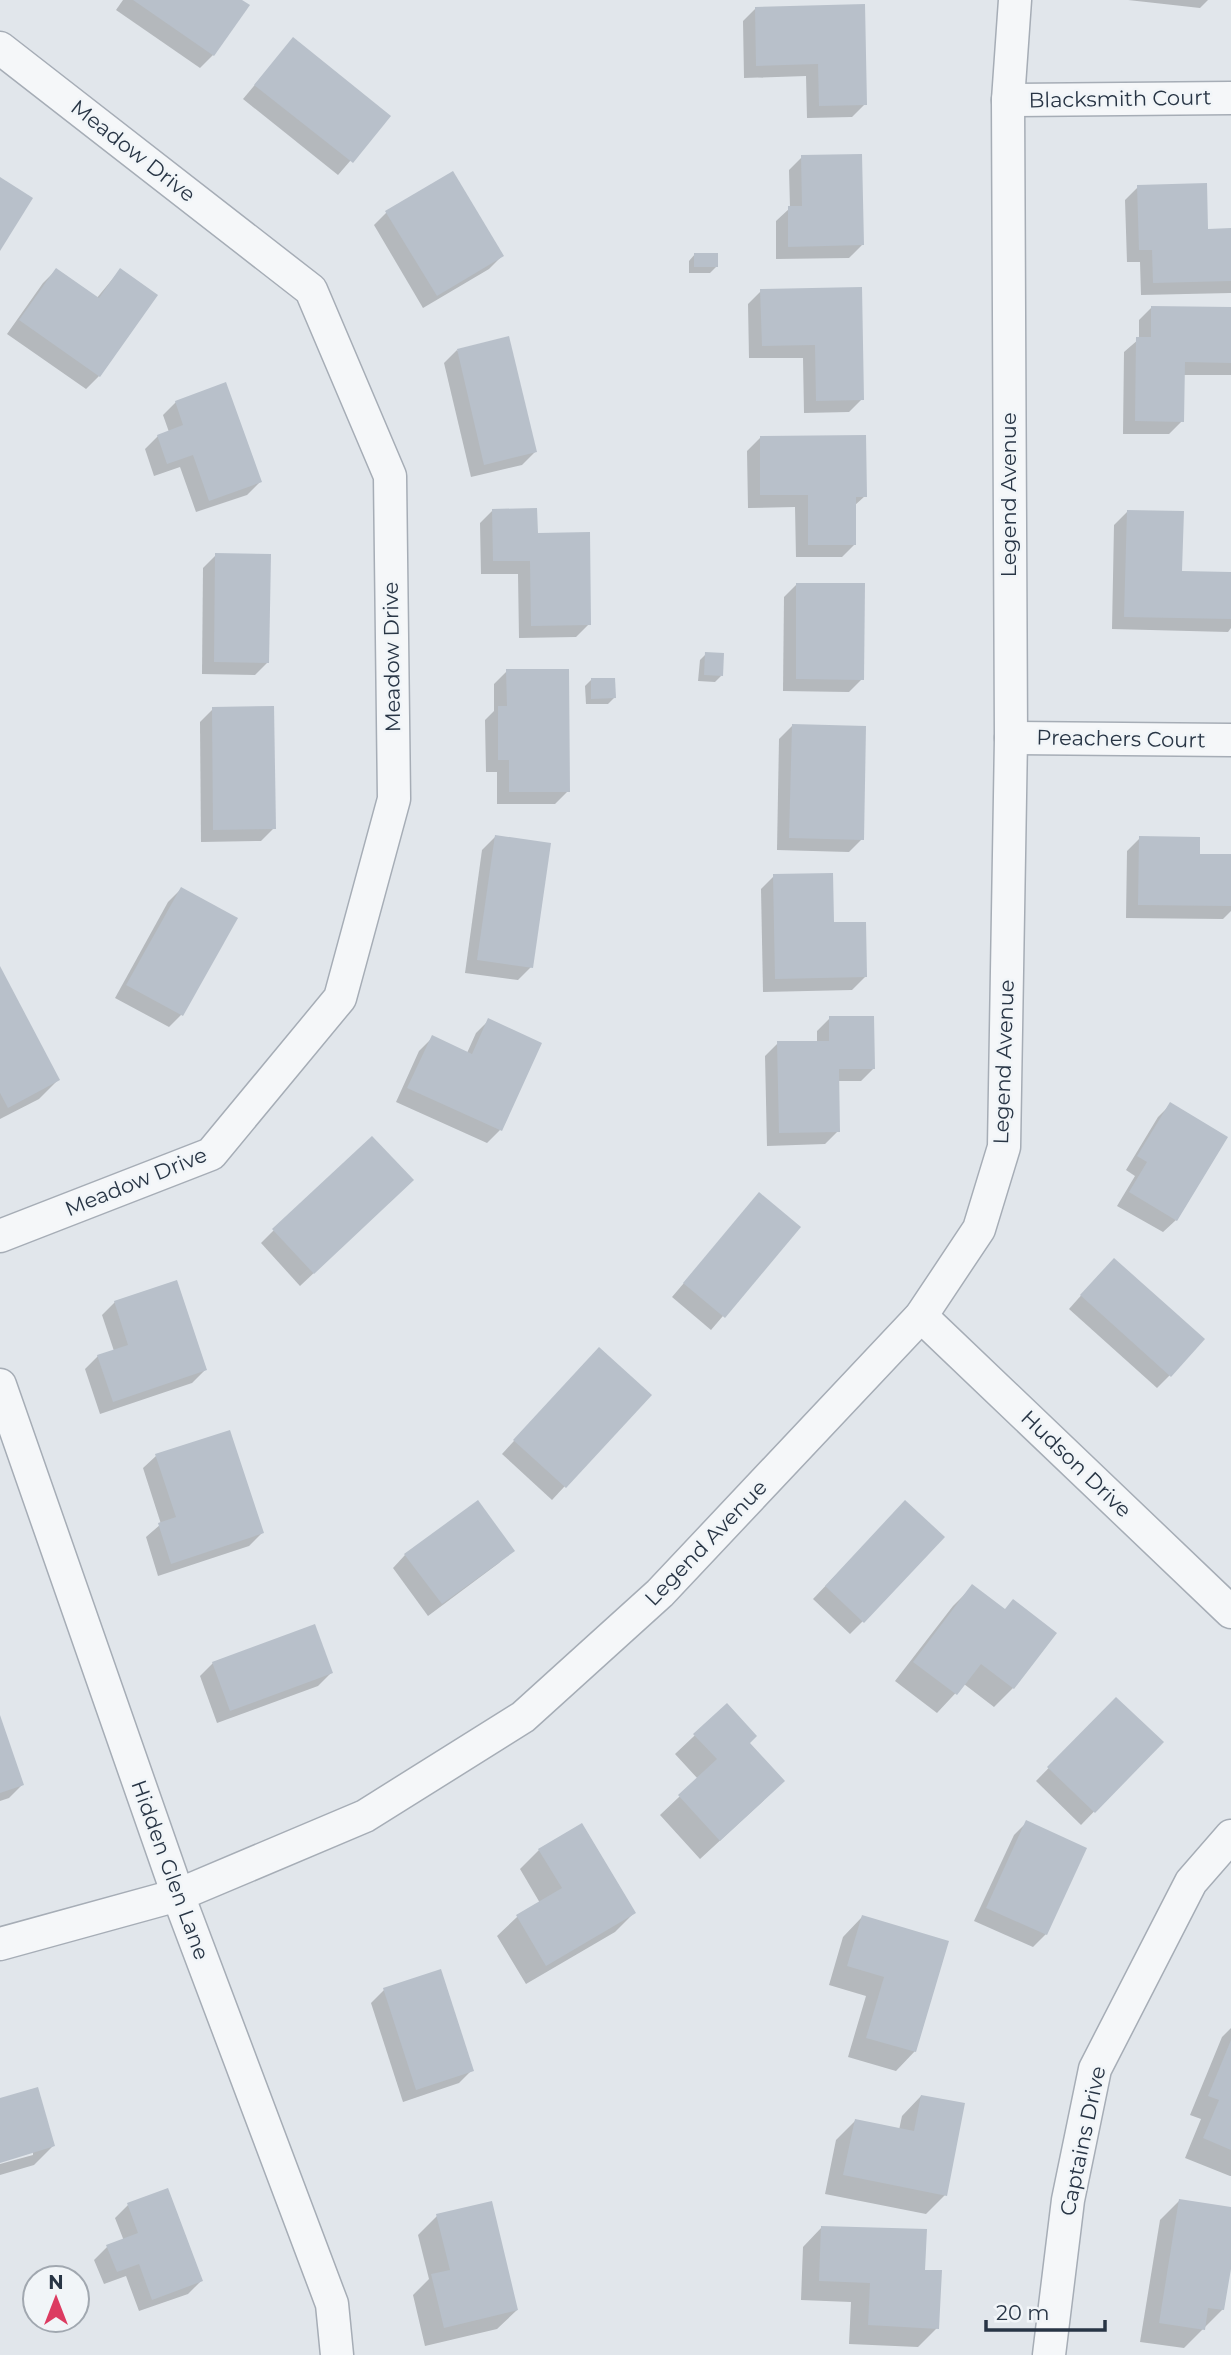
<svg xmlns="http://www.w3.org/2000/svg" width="1231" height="2355" viewBox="0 0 1231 2355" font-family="Montserrat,sans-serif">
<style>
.shadow{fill:#0003}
.building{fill:#b8c0ca}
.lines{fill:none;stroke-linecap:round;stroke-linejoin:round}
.street-casing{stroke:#a6adb6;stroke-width:35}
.street{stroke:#f5f7f9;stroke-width:32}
.labels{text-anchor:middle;stroke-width:5;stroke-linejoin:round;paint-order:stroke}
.street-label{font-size:21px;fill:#283545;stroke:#f1f5f8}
</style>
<rect width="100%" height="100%" fill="#e1e6eb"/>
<g class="shadow">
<polygon points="123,0 239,0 213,55 200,68 116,10"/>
<polygon points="1128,0 1208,0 1200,8"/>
<polygon points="756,8 865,104 852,117 807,118 806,76 744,78 743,21"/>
<polygon points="293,39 389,116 338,175 243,99"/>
<polygon points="802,157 862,245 849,258 776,259 776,221 790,208 789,170"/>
<polygon points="1138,187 1206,231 1231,230 1231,293 1141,295 1140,262 1127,262 1125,200"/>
<polygon points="387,212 502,256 489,269 423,308 374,225"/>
<polygon points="695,254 716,267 710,273 689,273 689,261"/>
<polygon points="56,270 96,299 120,270 99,376 86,389 7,334 43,283"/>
<polygon points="860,289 862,399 849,412 804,413 803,358 749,358 748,304 761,291"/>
<polygon points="1152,307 1231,308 1231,375 1183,375 1182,421 1169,434 1123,434 1124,352 1139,339 1139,320"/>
<polygon points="457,350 535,452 522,465 471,477 444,363"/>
<polygon points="176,402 260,482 247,495 196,512 180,467 154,476 145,449 158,436 169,432 163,415"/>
<polygon points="760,438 865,496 854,506 855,544 842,557 796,557 795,507 748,508 747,451"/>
<polygon points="493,510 589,624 576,637 519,638 518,574 481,574 480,523"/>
<polygon points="1127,512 1181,572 1231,574 1231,628 1228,632 1112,629 1114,525"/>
<polygon points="216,555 268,662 255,675 202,674 203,568"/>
<polygon points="797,584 862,679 849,692 783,691 784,597"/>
<polygon points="706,654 721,676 715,682 698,681 700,660"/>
<polygon points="507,671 568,791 555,804 497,804 497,772 486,772 485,720 494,711 494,684"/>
<polygon points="591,680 614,698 608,704 586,704 585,686"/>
<polygon points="213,709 274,828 261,841 201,842 200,722"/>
<polygon points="792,726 862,839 849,852 777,850 779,739"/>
<polygon points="495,837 531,967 518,980 465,973 482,850"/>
<polygon points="1140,838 1198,855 1231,856 1231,911 1223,919 1126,918 1127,851"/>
<polygon points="774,876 832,924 865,977 852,990 763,992 761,889"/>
<polygon points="181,889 181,1015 169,1027 115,998 168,902"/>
<polygon points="0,972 58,1080 39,1099 0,1119"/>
<polygon points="830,1018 874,1068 861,1081 837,1081 838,1131 825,1144 767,1146 765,1056 778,1043 817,1043 817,1031"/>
<polygon points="489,1020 540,1044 500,1130 487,1143 396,1102 419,1051 432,1038 467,1053 476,1033"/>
<polygon points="1171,1104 1176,1220 1163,1232 1117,1206 1135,1176 1126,1170 1158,1117"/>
<polygon points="399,1193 300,1286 261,1243 274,1230"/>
<polygon points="759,1195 799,1227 711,1330 672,1297"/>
<polygon points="1101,1273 1170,1375 1157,1388 1069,1309"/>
<polygon points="115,1302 205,1370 192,1383 100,1414 85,1369 98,1356 114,1351 102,1315"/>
<polygon points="586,1362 649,1395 552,1500 502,1454"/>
<polygon points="156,1456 262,1533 249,1546 158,1576 146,1537 161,1524 143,1468"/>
<polygon points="893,1515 863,1621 850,1634 813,1599"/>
<polygon points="512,1550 499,1563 428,1616 393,1568 405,1555"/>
<polygon points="972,1587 1004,1611 1013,1688 994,1707 964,1684 937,1713 895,1681 953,1606"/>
<polygon points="213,1663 331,1673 318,1686 217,1723 200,1676"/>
<polygon points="1116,1699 1161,1742 1081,1825 1036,1781"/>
<polygon points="727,1705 748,1743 764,1800 700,1859 660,1815 698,1779 675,1754"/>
<polygon points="0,1719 22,1785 9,1798 0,1801"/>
<polygon points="1027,1822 1046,1934 1033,1947 974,1921 1014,1835"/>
<polygon points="539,1850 634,1913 615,1932 526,1984 497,1936 517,1917 540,1903 520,1869"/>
<polygon points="862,1917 915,2051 896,2071 848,2057 866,1996 829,1985 843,1937"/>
<polygon points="440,1971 472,2070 459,2083 403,2102 371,2003 384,1990"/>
<polygon points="1231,2028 1231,2176 1230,2176 1185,2158 1201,2119 1190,2115 1222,2037"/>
<polygon points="921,2096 945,2195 926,2214 825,2194 836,2140 855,2121 899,2130 902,2116"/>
<polygon points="0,2100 53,2146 34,2165 0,2175 0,2164 33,2155 33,2151 0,2161"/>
<polygon points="1179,2201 1231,2209 1231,2257 1223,2309 1184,2348 1140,2342 1160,2220"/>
<polygon points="128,2205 201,2281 188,2294 139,2311 126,2276 104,2284 94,2260 107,2247 124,2241 115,2218"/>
<polygon points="437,2216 517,2310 497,2329 425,2346 413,2295 429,2279 418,2235"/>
<polygon points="822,2227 923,2271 937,2328 918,2347 849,2344 851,2302 801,2300 803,2247"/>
</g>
<g class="building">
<polygon points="133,0 242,0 250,5 214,56"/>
<polygon points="865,4 867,105 819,106 818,64 756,66 755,7"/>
<polygon points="293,37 391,116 353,163 254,85"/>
<polygon points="862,154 864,245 788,247 788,206 802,206 801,155"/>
<polygon points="453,171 504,256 437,296 385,211"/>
<polygon points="0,177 33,198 0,251"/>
<polygon points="1207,183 1208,229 1231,228 1231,281 1153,283 1152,250 1139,250 1137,185"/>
<rect x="694" y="253" width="24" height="14"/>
<polygon points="56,268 99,298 120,268 158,295 100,377 19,320"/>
<polygon points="862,287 864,400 816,401 815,345 762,346 760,289"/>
<polygon points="1151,306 1231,307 1231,363 1185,362 1184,422 1135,421 1136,337 1151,337"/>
<polygon points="509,336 537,452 484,465 457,349"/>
<polygon points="226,382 262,482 209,501 193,455 167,464 157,435 183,425 175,401"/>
<polygon points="866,435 867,497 856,497 856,545 808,545 808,495 760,495 760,436"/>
<polygon points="537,508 538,533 590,532 591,625 531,626 530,561 493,561 492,509"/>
<polygon points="1127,510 1184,511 1182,571 1231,572 1231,619 1124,617"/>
<polygon points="215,553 271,554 269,663 214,662"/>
<polygon points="796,583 865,583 864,680 796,679"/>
<polygon points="705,652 724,653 723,676 704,675"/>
<polygon points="506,669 569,669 570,792 509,792 509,760 498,760 498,706 507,706"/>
<polygon points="591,678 615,678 616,698 591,699"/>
<polygon points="274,706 276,829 213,830 212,707"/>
<polygon points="792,724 866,726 864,840 789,838"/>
<polygon points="495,835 551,843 533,968 477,960"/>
<polygon points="1139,836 1200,837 1200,854 1231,854 1231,906 1138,905"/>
<polygon points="833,873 834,922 866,922 867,977 775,979 773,874"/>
<polygon points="181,887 238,918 183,1016 126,985"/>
<polygon points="0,966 60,1080 8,1108 0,1093"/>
<polygon points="829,1016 874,1016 875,1069 839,1069 840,1132 779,1133 777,1041 829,1041"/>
<polygon points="488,1018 542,1043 502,1131 407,1088 432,1035 472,1054"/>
<polygon points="1170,1102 1228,1137 1177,1221 1129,1192 1147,1162 1137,1156"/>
<polygon points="372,1136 414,1180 314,1274 272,1229"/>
<polygon points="759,1192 801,1227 725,1318 683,1283"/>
<polygon points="1114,1258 1205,1339 1171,1377 1080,1295"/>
<polygon points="177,1280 207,1370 113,1402 97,1355 128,1345 114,1301"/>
<polygon points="599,1347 652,1395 566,1488 513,1440"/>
<polygon points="230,1430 264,1533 171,1564 158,1523 176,1517 155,1454"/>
<polygon points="478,1500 515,1551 442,1604 404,1554"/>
<polygon points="905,1500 945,1537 864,1623 825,1586"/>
<polygon points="972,1584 1005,1609 1013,1599 1057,1633 1014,1689 981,1664 957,1695 913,1662"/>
<polygon points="315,1624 333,1673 230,1711 212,1662"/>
<polygon points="1116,1697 1164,1742 1095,1813 1047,1767"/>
<polygon points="727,1703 757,1736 750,1743 785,1781 720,1841 678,1795 717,1759 693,1734"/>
<polygon points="0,1715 24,1785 0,1793"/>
<polygon points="1026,1820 1087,1848 1047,1935 986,1908"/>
<polygon points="582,1823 636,1913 546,1966 516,1915 562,1888 538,1849"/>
<polygon points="862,1915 949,1941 916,2052 866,2038 884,1977 847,1966"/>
<polygon points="441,1969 474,2071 416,2090 383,1988"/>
<polygon points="1231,2040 1231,2150 1203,2138 1219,2100 1208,2096"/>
<polygon points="38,2087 55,2146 0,2163 0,2098"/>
<polygon points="921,2095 965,2103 947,2196 843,2175 855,2119 914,2131"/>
<polygon points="168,2188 203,2281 152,2300 139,2264 117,2272 106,2245 138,2233 127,2203"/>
<polygon points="1179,2199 1231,2207 1231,2269 1224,2310 1208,2308 1205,2330 1159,2323"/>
<polygon points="492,2201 518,2310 444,2328 431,2274 450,2270 436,2214"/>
<polygon points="821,2226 927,2229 925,2270 942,2270 939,2329 868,2325 870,2283 819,2281"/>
</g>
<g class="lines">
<g class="street-casing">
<g id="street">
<polyline points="0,48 311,290 390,476 394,799 340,998 211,1154 0,1236"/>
<polyline points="1008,100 1231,98"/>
<polyline points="1011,738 1231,740"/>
<polyline points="921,1316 1231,1612"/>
<polyline points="0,1385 178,1895 332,2304 337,2355"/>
<polyline points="0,1944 178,1895 365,1816 523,1717 660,1593 921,1316 979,1229 1004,1147 1011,738 1008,100 1015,0"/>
<polyline points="1049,2355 1068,2200 1095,2069 1191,1882 1231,1836"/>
</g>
</g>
<use href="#street" class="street"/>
</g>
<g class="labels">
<g class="street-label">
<text transform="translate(1120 99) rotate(-1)" y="7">Blacksmith Court</text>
<text transform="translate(133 151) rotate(38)" y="7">Meadow Drive</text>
<text transform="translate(1009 495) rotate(-90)" y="7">Legend Avenue</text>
<text transform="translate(392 657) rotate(-91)" y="7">Meadow Drive</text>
<text transform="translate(1121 739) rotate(1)" y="7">Preachers Court</text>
<text transform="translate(1004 1062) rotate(-88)" y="7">Legend Avenue</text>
<text transform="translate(136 1182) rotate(-22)" y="7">Meadow Drive</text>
<text transform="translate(1076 1464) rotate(44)" y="7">Hudson Drive</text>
<text transform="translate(706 1543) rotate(-46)" y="7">Legend Avenue</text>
<text transform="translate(170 1870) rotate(70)" y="7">Hidden Glen Lane</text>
<text transform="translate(1083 2141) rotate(-78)" y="7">Captains Drive</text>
</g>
</g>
<g transform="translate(56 2299)"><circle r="33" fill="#f1f5f8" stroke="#a1a8b0" stroke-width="2"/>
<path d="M0-5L12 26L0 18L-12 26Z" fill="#dc3b61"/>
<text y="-10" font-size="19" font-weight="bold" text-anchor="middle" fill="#283545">N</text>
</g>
<path d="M986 2320v10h119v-10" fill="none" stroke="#283545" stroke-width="3.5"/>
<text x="996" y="2320" font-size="21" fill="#283545" stroke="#f1f5f8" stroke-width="5" paint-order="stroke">20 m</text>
</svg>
